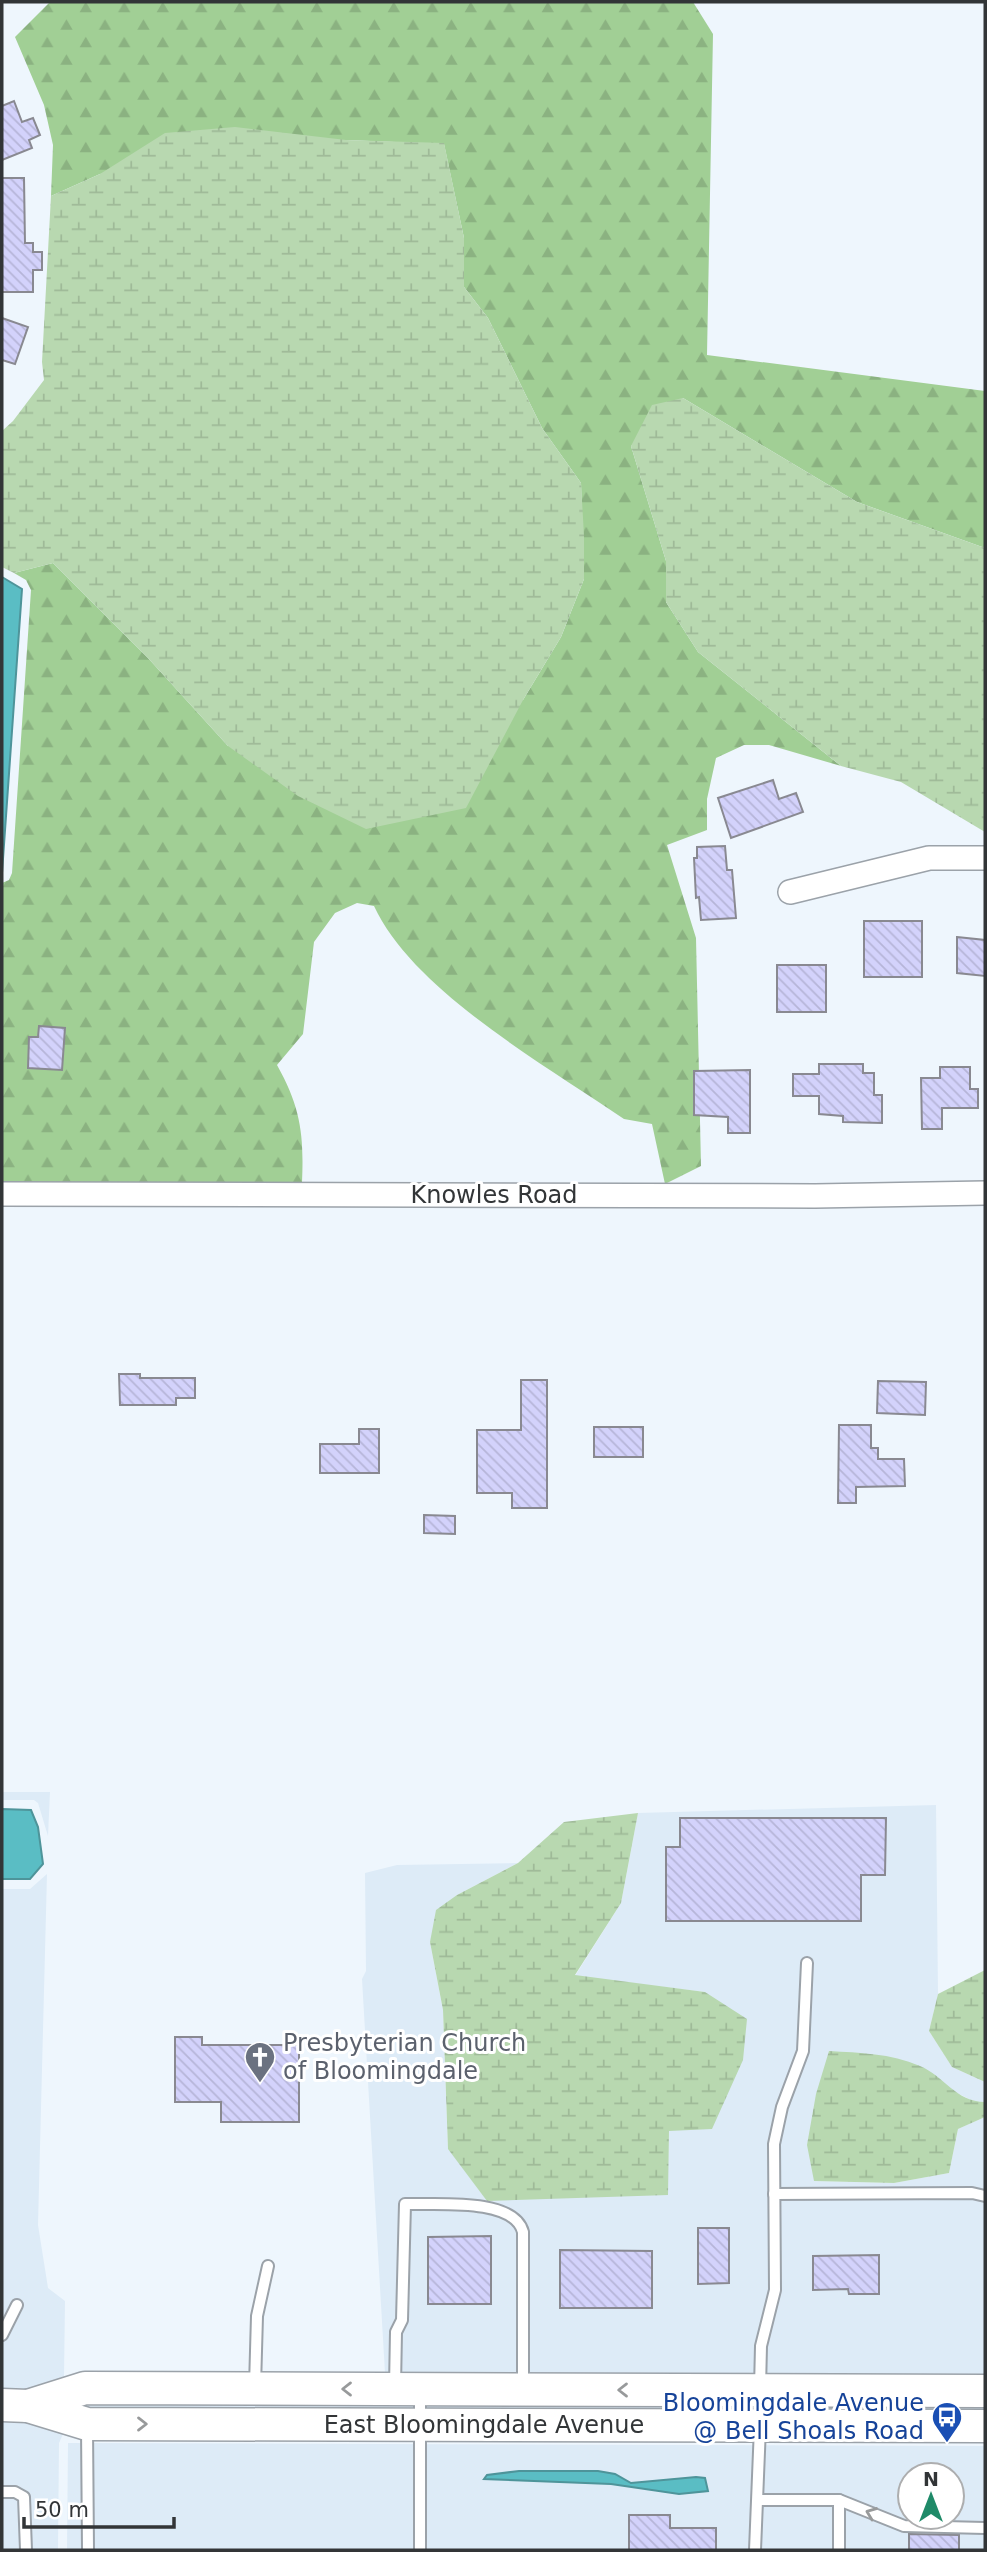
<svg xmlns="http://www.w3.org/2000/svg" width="987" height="2552" viewBox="0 0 987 2552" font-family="'DejaVu Sans',sans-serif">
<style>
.built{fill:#ddebf7;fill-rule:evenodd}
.forest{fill:url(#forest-firs)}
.wetland{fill:url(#wetland-marsh)}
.water{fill:#5abdc4;stroke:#4e949a;stroke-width:2}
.building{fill:url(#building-back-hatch);stroke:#898991;stroke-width:2}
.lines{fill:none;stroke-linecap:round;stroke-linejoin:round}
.service-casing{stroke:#9ba2a9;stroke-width:14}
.minor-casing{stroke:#9ba2a9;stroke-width:26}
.secondary-casing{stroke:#9ba2a9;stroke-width:35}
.service{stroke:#fff;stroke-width:10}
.minor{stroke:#fff;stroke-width:23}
.secondary{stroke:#fff;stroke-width:32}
.oneway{stroke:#989a9b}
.labels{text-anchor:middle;stroke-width:6;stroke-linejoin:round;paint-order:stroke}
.street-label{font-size:24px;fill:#323537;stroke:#fff}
.worship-label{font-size:24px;fill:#5b616d;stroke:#fff;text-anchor:start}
.transit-label{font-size:24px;fill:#164399;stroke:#fff;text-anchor:end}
</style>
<defs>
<pattern id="forest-firs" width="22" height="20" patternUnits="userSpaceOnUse" patternTransform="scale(1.75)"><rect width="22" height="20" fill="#a1cf95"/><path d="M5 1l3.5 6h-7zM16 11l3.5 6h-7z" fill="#8bb281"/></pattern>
<pattern id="wetland-marsh" width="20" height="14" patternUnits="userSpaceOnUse" patternTransform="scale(1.75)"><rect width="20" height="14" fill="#b8d8b0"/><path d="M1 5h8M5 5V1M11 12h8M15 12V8" fill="none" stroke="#9fba98"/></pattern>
<pattern id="building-back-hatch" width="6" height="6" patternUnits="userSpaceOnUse" patternTransform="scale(1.75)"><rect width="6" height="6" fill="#d3d2fb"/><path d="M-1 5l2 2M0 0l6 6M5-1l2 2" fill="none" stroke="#b6b5d8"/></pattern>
</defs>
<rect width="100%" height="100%" fill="#eef6fd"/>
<g class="built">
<polygon points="2,1792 50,1792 48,1836 38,1803 34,1800 2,1800"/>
<polygon points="936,1805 938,1994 929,2031 952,2067 985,2082 985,2102 975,2102 955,2092 922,2067 814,2181 894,2183 949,2173 958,2129 985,2117 985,2380 2,2394 2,1889 30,1889 47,1874 38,2225 48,2288 65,2301 64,2376 385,2373 362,1979 366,1971 365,1873 397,1865 518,1863 457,1895 430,1942 443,2010 448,2149 667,2195 669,2130 705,1992 575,1976 621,1903 638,1813"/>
<polygon points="87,2400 985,2404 985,2415 88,2412 67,2406"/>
<polygon points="2,2417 20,2417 68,2432 63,2434 59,2443 58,2550 2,2550"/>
<path d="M68,2443l917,3v104h-918zM910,2475h42v42h-42z"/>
</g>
<path class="forest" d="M50,2h643l20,32 -6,321 278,36v157l-128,-46 -174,-104 -52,48 35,115v41l32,50 143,114 -72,-21h-25l-28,13 -9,41v31l-40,15 29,93 5,228 -36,18 -13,-60 -28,-5c-78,-54 -210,-127 -250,-213l-17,-3 -22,10 -21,29 -11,92 -26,31c24,43 27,70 25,118l-300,-1v-299l7,-3 3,-7 19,-283 -5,-10 -12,-7 39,-10 95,95 80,88 295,-46 38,-63 23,-58 -3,-96 -39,-55 -54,-110 -24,-31v-49l-20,-94 -98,-4 -246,34 -49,22 2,-51 -9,-40 -29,-68z"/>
<g class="wetland">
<polygon points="235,127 346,140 444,143 464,238 464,287 488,318 542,428 581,483 584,536 584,579 561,637 523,700 466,808 366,829 298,796 228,746 148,658 53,563 14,573 2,567 2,431 13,421 44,380 42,362 51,196 100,174 165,133"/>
<polygon points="683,398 857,502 985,548 985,832 901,782 841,766 698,652 666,602 666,561 631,446 652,405"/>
<polygon points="638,1813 621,1903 575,1975 705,1992 747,2019 743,2060 712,2129 669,2131 668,2195 487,2201 448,2149 443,2010 430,1942 436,1910 457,1895 518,1863 564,1822"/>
<polygon points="985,1970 985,2082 952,2067 929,2031 938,1994"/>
<path d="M829,2051c31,2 61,2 91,15 24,10 36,36 65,36v15l-27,12 -9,44 -55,10 -80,-2 -7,-36 9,-51z"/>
</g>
<g class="water">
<polygon points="2,577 22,589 2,873"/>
<polygon points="2,1809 31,1810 38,1827 43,1864 30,1879 2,1879"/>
<polygon points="519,2471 598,2471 615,2474 631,2483 696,2477 705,2478 708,2491 679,2494 611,2484 484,2479 487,2475"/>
</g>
<g class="building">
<polygon points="14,101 22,122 33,118 40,135 29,140 32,148 2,160 2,106"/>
<polygon points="2,178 24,178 25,243 33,243 33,252 42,252 42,270 33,270 33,292 2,292"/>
<polygon points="2,318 28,327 15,364 2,360"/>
<polygon points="773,780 779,799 796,793 803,812 731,838 718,798"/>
<polygon points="725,846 727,870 732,870 736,918 701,920 699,897 696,898 694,858 697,858 697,847"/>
<rect x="864" y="921" width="58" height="56"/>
<polygon points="957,937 985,940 985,976 957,973"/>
<rect x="777" y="965" width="49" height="47"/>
<polygon points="39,1026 65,1028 62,1070 28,1068 29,1037 38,1037"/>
<polygon points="819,1064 863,1064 863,1073 874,1073 874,1095 882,1095 882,1123 843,1122 843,1116 819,1114 819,1096 793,1096 793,1074 819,1074"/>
<polygon points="940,1067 970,1067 970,1089 978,1089 978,1108 942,1108 942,1129 922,1129 921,1078 940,1078"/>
<polygon points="750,1070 750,1133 728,1133 728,1117 694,1115 694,1071"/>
<polygon points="119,1374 140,1374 140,1378 195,1378 195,1398 176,1398 176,1405 120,1405"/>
<polygon points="521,1380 547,1380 547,1508 512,1508 512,1493 477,1493 477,1430 521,1430"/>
<polygon points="878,1381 926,1382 925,1415 877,1413"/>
<polygon points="839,1425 871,1425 871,1448 878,1448 878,1459 904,1459 905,1486 856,1487 856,1503 838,1503"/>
<rect x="594" y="1427" width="49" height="30"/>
<polygon points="359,1429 379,1429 379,1473 320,1473 320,1444 359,1444"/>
<polygon points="424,1515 455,1516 455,1534 424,1533"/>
<polygon points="680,1818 886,1818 885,1875 861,1875 861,1921 666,1921 666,1847 680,1847"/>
<polygon points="175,2037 202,2037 202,2045 299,2045 299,2122 221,2122 221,2102 175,2102"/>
<polygon points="698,2228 729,2228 729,2283 698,2284"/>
<polygon points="491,2236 491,2304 428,2304 428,2237"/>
<polygon points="560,2250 652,2251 652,2308 560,2308"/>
<polygon points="879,2255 879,2294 849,2294 848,2289 813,2290 813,2256"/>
<polygon points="629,2515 670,2515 670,2528 716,2528 716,2550 629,2550"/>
<polygon points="909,2534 959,2535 959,2550 909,2550"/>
</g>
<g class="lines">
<g class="service-casing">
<g id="service">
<polyline points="774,2194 972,2193 985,2196"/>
<polyline points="2,2335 17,2305"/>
<polyline points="255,2386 257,2316 268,2266"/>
<path d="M395,2386l1,-54 6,-12 3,-116c29,1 109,-7 118,28v154"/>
<polyline points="760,2388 761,2346 775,2290 774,2144 782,2107 803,2051 807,1963"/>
<polyline points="420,2392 420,2550"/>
<polyline points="87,2427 88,2550"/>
<polyline points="2,2492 15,2492 24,2497 26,2550"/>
<polyline points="758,2500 839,2500 904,2526 985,2528"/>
<polyline points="839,2500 839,2550"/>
<polyline points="755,2550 760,2427"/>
</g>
</g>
<g class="minor-casing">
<g id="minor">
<polyline points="790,892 929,858 985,858"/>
<polyline points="2,1194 815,1196 985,1193"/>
</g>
</g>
<g class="secondary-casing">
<g id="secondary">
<polyline points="2,2405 28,2406 87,2424 985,2426"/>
<polyline points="28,2406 85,2388 985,2391"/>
</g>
</g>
<use href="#service" class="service"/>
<use href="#minor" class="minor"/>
<use href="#secondary" class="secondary"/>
</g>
<defs><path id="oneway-chevron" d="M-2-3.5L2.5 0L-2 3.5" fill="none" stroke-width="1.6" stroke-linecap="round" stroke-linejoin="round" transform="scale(1.75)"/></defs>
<g class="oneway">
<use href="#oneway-chevron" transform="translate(347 2389) rotate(180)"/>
<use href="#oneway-chevron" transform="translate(623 2390) rotate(-180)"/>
<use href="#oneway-chevron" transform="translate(142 2424)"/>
<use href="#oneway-chevron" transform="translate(871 2513) rotate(-159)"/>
</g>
<defs>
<g id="church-pin" transform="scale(1.575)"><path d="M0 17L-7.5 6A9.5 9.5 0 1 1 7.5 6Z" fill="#6b7280" stroke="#fff"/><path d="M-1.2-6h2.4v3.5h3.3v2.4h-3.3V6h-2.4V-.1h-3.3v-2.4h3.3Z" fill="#fff"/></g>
<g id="bus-pin" transform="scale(1.575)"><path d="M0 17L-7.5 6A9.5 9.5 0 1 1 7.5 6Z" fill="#1a4fb4" stroke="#fff"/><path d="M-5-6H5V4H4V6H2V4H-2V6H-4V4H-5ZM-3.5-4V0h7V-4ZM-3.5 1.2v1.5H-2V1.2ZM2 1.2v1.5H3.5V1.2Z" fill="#fff"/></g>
</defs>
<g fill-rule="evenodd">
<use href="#church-pin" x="260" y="2057"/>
<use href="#bus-pin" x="947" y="2417"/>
</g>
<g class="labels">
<g class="street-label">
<text x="494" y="1203">Knowles Road</text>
<text x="484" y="2433">East Bloomingdale Avenue</text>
</g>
<g class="worship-label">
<text x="283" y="2051">Presbyterian Church<tspan x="283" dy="28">of Bloomingdale</tspan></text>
</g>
<g class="transit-label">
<text x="924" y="2411">Bloomingdale Avenue<tspan x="924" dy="28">@ Bell Shoals Road</tspan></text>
</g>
</g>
<rect width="987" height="2552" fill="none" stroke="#323537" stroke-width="7"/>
<g transform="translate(931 2496)"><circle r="33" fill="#ffffff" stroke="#adaeaf" stroke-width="2"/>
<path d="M0-5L12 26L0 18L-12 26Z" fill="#1f8a68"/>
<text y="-10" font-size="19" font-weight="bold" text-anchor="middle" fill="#323537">N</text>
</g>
<path d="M24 2517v10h150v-10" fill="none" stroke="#323537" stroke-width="3.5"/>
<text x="35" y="2517" font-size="21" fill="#323537" stroke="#ffffff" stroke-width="5" paint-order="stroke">50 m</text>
</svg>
